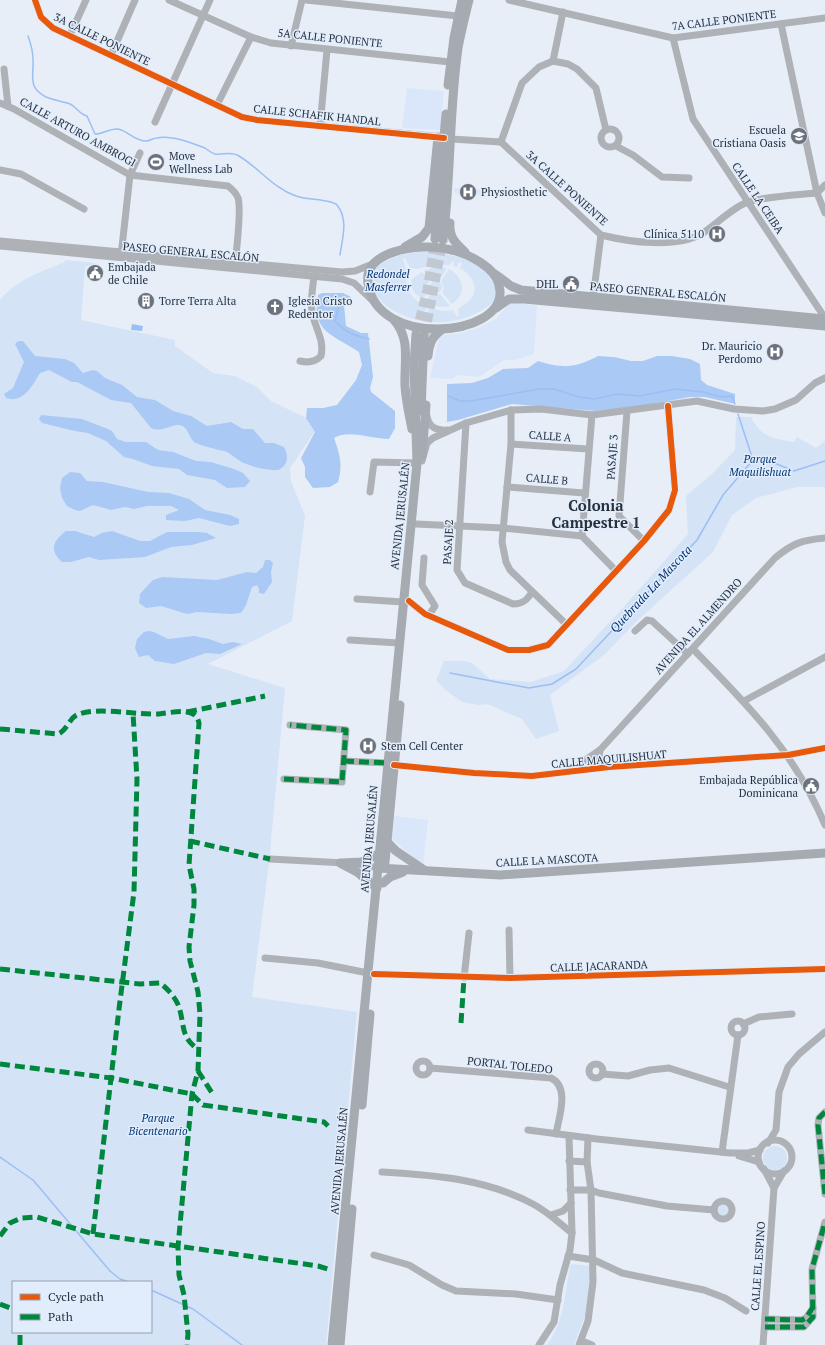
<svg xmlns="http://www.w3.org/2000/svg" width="825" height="1345" viewBox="0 0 825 1345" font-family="'PT Serif',serif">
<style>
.built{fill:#dae7fa}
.green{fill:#d5e3f7;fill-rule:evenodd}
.forest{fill:#aac9f4}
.water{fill:#9bbff4}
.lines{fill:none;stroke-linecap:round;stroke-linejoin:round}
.stream{stroke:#9bbff4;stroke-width:1.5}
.major-tunnel{stroke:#c1c8d1;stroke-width:9;stroke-dasharray:9 4.5;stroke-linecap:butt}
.minor{stroke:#aeb2b7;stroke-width:7}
.major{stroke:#a6aab1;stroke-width:9}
.quiet{stroke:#00873e;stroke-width:5;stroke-dasharray:10 5;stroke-linecap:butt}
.cycleway-casing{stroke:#e1edfd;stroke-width:8}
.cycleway{stroke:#e8590c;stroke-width:6}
.labels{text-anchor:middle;stroke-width:3;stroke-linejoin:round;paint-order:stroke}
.street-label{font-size:11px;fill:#29303a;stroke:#e1edfd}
.poi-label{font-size:11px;fill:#29303a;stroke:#e1edfd;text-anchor:start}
.park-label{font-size:11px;font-style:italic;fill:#033471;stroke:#e1edfd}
.water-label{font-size:12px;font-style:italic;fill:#002e6b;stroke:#e1edfd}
.district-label{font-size:15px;font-weight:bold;fill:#29303a;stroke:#e1edfd}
</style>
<rect width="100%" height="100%" fill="#e7eef7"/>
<g class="built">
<polygon points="407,88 444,91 440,130 402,128"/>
<polygon points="454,188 487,190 486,196 454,193"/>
<polygon points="511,302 537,306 534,354 515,360 504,360 479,377 457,375 453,379 430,378 439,338 442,335 456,334 478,328 496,319"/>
<polygon points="394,816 428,820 423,866 391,838"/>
</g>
<g class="green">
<path d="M418,252c22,-1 69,7 77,32 1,5 2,11 0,15 -5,8 -16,13 -25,17 -71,29 -152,-51 -52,-64zM405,258l5,10 7,1 20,-5 13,1 2,-4 2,1 -1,4 4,1 2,-5 3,1 -2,5c11,6 21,21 10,32 -3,4 -9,6 -12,9l1,7 -2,1 -4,-7 -10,1 -15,-3v4h-3l1,-5c-29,-18 -14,-24 -23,-48z"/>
<path d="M65,260l31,3 -11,4 -4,53 94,20v6l38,27 22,3 22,11 14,14 35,17 9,-2 6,6 -31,46 1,13 14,35 -13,105 -84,43 77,24 -16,175 -17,134 105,15 -31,333h-326v-1045c17,-21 40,-28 65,-38zM13,1282h138v50h-138z"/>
<polygon points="432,268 447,268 440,279 431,279 424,271"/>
<path d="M449,269c15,8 18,25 3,35l-10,-12 2,-4 -3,-7z"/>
<path d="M422,272l7,9 -3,7 3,4 -6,6c-9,-3 -13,-10 -11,-19z"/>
<circle cx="436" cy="287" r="6"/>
<path d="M431,293l5,2 4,-1 10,12c-9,2 -18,1 -24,-5z"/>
<path d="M736,417h15c11,21 21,21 43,25l3,-5 19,11 9,-7v46h-28l-41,11 -24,17 -19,37 -76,69 -33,34 -54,40 9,36 -23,8 -14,-20 -35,-15 -9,1 -16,-3 -19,-14 -7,-8 8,-19h19l9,2 18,16 41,3 33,-11 57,-61 67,-76 -2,-38 27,-23 22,-23z"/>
<circle cx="775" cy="1158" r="12"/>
<circle cx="723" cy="1210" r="6"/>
<path d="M572,1264l19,2 -3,42 -14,37h-27c17,-22 18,-52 23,-79z"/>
</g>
<g class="forest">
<path d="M322,293h21l8,4 -7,8 2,21 15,7h7l5,44 -3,11 1,4 24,19v17l-6,11c-17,0 -41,-10 -55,-1 6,17 9,27 4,44l-8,5 -17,1 -8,-11v-10l-4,-9 14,-26 -9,-14 1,-10h16l14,-3 19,-25 6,-15 -3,-13c-27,-18 -48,-20 -41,-57z"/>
<path d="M18,341h5l12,15 30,3 9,4 9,10 10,-3 4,1 8,7 17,7 15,12 18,3 18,11 18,5 16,10 24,-4 12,7h10l12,14h9l10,4c5,9 4,19 -6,23 -13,0 -27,-3 -38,-9 -5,-3 -9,-7 -13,-9 -7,-2 -29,-7 -33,-10 -4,-4 -6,-12 -10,-15 -10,-7 -19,7 -33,1l-20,-25 -20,-3 -34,-18h-5l-23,-12 -9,3c-7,12 -17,31 -34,25l-2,-4 9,-6 11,-26 -9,-18z"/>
<path d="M598,356l16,1 17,4h12l14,-5h15l18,3 10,5 1,16 6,5 28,9v10l-30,-7h-15l-55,10 -40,4 -83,-7 -54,16 -11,2v-38l25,-1 16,-5 15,-9 25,-1 10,-7c26,8 37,7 60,-5z"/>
<polygon points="41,415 82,419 108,429 112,431 117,439 126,442 146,442 158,450 173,452 196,461 211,462 234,469 243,473 250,481 245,487 227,488 215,480 187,475 179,469 152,466 133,459 124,457 106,441 88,433 75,431 42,423 39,419"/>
<polygon points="70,472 80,473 87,481 103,482 148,492 169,493 189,499 205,510 230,515 239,519 239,524 230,526 199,518 185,521 166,520 166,515 179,510 171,506 147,506 134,509 125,507 111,510 93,505 80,511 75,510 67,506 62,498 60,488 62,478"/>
<path d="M66,531h9l19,6 8,-4 10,-2 28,10h10l17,-9h31l9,1 9,5 -24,7 -21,2 -26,10 -46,3 -10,-3 -18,5h-9c-13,-12 -9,-21 4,-31z"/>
<polygon points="265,560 270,560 273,563 271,572 272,582 264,594 259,593 259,589 257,585 252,587 246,605 241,613 231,614 197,612 187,614 161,606 146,608 139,603 140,594 150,583 153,580 162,577 217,580 247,572 256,573 263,567"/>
<polygon points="149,631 154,632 168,639 194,636 209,639 223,644 233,642 242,644 220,654 206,653 174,664 155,661 148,655 139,657 135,648 137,639 144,632"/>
</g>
<polygon class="water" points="132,324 143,326 142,331 131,330"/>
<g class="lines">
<g class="stream">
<path d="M28,36c3,8 5,15 5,24 1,16 -6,27 13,37 7,3 16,4 24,7 7,3 9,10 17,12l8,18c8,0 15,-6 23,-5 10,2 17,12 28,12 4,0 7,-3 11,-3 8,-2 17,0 25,2 7,2 15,5 23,8 3,2 6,5 10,6 9,1 16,-3 24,2 20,12 34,32 57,40 9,4 36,3 41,9 12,15 5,34 3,50"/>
<path d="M339,305l-4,16c10,11 20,15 34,18"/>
<polyline points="448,396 460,401 471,401 539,389 554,389 579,397 595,399 617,394 640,396 675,389 703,392 721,397 732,396 735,404"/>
<polyline points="738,414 753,460"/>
<polyline points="450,673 529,688 552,684 576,669 697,540 723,495 753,460 762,458 794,471 825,461"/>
<polyline points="0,1157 33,1180 110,1271 120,1279 129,1282"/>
<polyline points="151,1290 193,1309 242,1345"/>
</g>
<g class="major-tunnel">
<polyline points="416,333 427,290 435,240"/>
<polyline points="425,335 443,241"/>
</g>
<g class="minor">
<polyline points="35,0 41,17 53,28 242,117 257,120 443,137"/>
<polyline points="169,0 251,37 271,43 450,62"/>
<polyline points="306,0 458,16"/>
<polyline points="509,0 673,38 825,18"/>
<polyline points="781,24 817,193 825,213"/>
<polyline points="70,35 86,0"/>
<polyline points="673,38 693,119 825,318"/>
<polyline points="291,46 302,0"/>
<polyline points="111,55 135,0"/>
<polyline points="553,61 563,12"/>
<polyline points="4,69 8,106"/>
<path d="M0,103l14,6 116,66 98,11c4,3 8,7 10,12 4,11 -2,54 -3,68"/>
<polyline points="217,105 251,37"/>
<polyline points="155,122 210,0"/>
<polyline points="320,126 327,50"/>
<circle cx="610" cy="138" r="9"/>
<polyline points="451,139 501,142"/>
<path d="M501,142l100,93c28,7 76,14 102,-2 12,-8 33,-28 45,-31 20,-6 48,-7 69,-9l8,-8"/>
<polyline points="501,142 522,83 539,67 553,61 568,64 577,69 596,88 606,130"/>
<polyline points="616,146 633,155 662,177 689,178"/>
<polyline points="0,170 21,174 84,209"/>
<polyline points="0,241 342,272 355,271 375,263"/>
<polyline points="0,246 342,279 354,283 373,301"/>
<polyline points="121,256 130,175 140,153"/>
<polyline points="593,298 601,235"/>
<path d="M300,361c8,2 15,1 21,-5 4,-17 -7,-29 -9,-45 -2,-11 1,-24 2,-35"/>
<polyline points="511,410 511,444 502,542 506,562 510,570 566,624"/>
<polyline points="627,411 619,516 644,541"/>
<polyline points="592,415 582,536 616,571"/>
<path d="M427,416c2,12 10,15 21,14"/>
<path d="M466,423l-9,147 8,13 48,21c10,0 14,-4 19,-12"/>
<polyline points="511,444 588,449"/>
<polyline points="422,461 427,443 433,438 466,423 511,410 541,409 592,415 697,401 734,409 763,411 775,409 796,400 815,383 825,378"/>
<polyline points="507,487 584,493"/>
<polyline points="370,492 374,462 417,463"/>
<polyline points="416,524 503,528 582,536"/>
<polyline points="424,558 422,585 435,606 429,615"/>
<polyline points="357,599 403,602"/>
<polyline points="409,601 425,614 508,650 529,650 548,645 644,541 669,510 675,490 668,406"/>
<polyline points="635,631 647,620 652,621 688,654"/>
<polyline points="350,640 399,643"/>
<path d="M693,649c55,56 101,102 132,176"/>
<polyline points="744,701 825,657"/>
<polyline points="600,750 599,758 601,762 609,767"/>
<polyline points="344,761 388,763"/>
<polyline points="394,765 474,773 532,776 609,767 788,755 825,748"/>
<path d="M571,770l29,-20 175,-192c18,-15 27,-18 50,-20"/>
<polyline points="284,779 342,782 346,730 290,725"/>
<polyline points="270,859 345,863"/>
<polyline points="358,864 378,868"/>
<polyline points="509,930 510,978"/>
<polyline points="265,958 318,963 368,973"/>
<polyline points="374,974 510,978 825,969"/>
<polyline points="464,978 469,933"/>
<circle cx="738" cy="1028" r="7"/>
<polyline points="743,1024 759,1017 792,1014"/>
<circle cx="423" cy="1068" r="7"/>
<circle cx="596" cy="1071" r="7"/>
<path d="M430,1068l121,10c19,9 8,39 5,56"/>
<polyline points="602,1074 628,1076 650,1070 669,1068 729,1087"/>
<polyline points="825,1112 819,1118 818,1125 825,1194"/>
<polyline points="528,1130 597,1139 730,1153 748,1153 760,1150"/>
<circle cx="775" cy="1157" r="17"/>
<polyline points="768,1143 776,1130 779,1092 788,1067 799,1054 825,1032"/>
<polyline points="722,1152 738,1035"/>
<polyline points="739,1156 759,1162"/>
<polyline points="569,1161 587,1162"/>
<polyline points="764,1169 774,1188"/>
<path d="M382,1172c53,3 104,7 151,32 15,8 26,19 39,29"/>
<polyline points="570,1190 591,1190 599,1193 667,1206 714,1210"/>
<circle cx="723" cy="1210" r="9"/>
<polyline points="551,1215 563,1211 571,1203"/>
<polyline points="374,1255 409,1265 442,1285 456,1291 516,1294 558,1300"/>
<polyline points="568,1256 594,1260 622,1273 704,1290 725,1298 746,1311"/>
<polyline points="765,1319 802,1320 806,1318 813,1308"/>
<polyline points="765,1327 804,1327 813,1317 812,1269 825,1222"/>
<polyline points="582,1341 592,1345"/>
<polyline points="539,1345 554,1322 560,1285 570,1250 572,1233 569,1136"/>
<polyline points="579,1345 588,1321 593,1282 591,1190 587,1162 588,1138"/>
<polyline points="763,1345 774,1188 784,1171"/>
</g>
<g class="major">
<polyline points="448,85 454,38 462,0"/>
<path d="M450,223c-1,14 5,20 15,29"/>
<polyline points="435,239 446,114"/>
<path d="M443,240c8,-64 6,-129 15,-192 3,-16 7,-32 11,-48"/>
<polyline points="405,247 422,237 429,228 438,137"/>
<path d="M422,247c24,-1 48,6 66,21 8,7 11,13 12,23 3,47 -124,57 -132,-8 -4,-28 35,-35 54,-36z"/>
<polyline points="495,274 511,286 521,290 825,319"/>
<polyline points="496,308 509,299 524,299 825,326"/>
<path d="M394,320c17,19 10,42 11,66 1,15 4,28 7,43"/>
<path d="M428,356c1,-12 4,-20 15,-27"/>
<polyline points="421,411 424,336"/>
<polyline points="422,456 426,405"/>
<polyline points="387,842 396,851 424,870"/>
<polyline points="385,862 400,705"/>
<polyline points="340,863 357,872 377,888"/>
<polyline points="342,863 362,862 380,853"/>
<polyline points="378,868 500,875 825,853"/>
<polyline points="383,883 390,877 403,872"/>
<polyline points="362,1105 370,1014"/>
<polyline points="332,1345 417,463 414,366 416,334"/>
<polyline points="340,1345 352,1209"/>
</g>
<g class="quiet">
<polyline points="187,712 265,696"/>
<path d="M0,729l58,5c10,-4 11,-17 21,-20 20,-7 58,1 80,0 10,-1 25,-5 34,0 4,2 5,5 6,9l-10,142 5,24v16l-5,42 1,14 8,31 2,22 -2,57 -6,23 -14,153 1,28 5,20 4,39 -1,11"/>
<polyline points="344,761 388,763"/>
<polyline points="284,779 342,782 346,730 290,725"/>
<polyline points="190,841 270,859"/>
<path d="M0,969l140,15 20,-1c7,5 16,15 19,24 6,19 1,30 20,43"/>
<polyline points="461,1023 464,978"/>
<polyline points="0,1064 111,1078 192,1094 203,1105 324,1122 328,1126"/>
<polyline points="198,1071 214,1096"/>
<polyline points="825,1112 819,1118 818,1125 825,1194"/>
<polyline points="93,1234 119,1009 134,892 137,779 133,713"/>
<polyline points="0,1236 10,1223 21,1218 37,1217 93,1234 318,1266 331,1270"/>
<polyline points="0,1304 13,1309"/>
<polyline points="765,1319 802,1320 806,1318 813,1307"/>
<polyline points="765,1327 804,1327 813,1317 812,1269 825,1222"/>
<polyline points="20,1345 20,1332"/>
</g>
<g class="cycleway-casing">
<g id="cycleway">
<polyline points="35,0 41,17 53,28 242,117 257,120 444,138"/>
<polyline points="409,601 425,614 508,650 529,650 548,645 644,541 669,510 675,490 668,406"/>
<polyline points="394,765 474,773 532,776 609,767 788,755 825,748"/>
<polyline points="374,974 510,978 825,969"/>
</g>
</g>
<use href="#cycleway" class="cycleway"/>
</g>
<defs>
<g id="university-disc" transform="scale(0.9)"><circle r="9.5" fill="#6c727c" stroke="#e1edfd"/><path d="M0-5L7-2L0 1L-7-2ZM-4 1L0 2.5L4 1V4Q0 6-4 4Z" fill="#fff"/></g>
<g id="stadium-disc" transform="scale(0.9)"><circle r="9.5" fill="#6c727c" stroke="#e1edfd"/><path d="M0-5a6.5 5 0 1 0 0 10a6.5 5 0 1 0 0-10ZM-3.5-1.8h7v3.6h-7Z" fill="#fff"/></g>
<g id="hospital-disc" transform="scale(0.9)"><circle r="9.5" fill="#6c727c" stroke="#e1edfd"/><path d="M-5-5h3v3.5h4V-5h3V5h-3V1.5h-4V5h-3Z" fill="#fff"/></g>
<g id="civic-disc" transform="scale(0.9)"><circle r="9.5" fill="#6c727c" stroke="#e1edfd"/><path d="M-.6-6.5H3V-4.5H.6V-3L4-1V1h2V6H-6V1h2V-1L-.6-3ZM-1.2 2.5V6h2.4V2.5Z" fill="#fff"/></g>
<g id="building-disc" transform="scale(0.9)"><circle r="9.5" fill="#6c727c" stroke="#e1edfd"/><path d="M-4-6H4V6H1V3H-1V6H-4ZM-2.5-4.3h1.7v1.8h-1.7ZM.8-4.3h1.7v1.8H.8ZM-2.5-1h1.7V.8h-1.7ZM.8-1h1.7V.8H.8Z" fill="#fff"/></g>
<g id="church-disc" transform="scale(0.9)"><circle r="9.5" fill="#6c727c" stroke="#e1edfd"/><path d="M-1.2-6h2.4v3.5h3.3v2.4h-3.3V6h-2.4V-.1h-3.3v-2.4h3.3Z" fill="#fff"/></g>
</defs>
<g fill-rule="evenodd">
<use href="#university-disc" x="799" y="136"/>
<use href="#stadium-disc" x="156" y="162"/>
<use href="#hospital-disc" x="468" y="192"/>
<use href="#hospital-disc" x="717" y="234"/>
<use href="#civic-disc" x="95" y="273"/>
<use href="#civic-disc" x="571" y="284"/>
<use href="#building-disc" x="146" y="301"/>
<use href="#church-disc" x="275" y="307"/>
<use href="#hospital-disc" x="775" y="352"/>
<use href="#hospital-disc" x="368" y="746"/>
<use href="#civic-disc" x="811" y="786"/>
</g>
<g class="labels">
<g class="street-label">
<text transform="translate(724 20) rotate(-7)" y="4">7A CALLE PONIENTE</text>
<text transform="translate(330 38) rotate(6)" y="4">5A CALLE PONIENTE</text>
<text transform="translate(102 39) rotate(26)" y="4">3A CALLE PONIENTE</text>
<text transform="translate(317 115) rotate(6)" y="4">CALLE SCHAFIK HANDAL</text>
<text transform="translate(78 132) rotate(29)" y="4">CALLE ARTURO AMBROGI</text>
<text transform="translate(567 188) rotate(42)" y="4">3A CALLE PONIENTE</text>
<text transform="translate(758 198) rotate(56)" y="4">CALLE LA CEIBA</text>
<text transform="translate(191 252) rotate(5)" y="4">PASEO GENERAL ESCALÓN</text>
<text transform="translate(658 292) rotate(5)" y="4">PASEO GENERAL ESCALÓN</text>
<text transform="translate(550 436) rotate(4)" y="4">CALLE A</text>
<text transform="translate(612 457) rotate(-86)" y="4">PASAJE 3</text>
<text transform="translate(547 479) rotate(5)" y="4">CALLE B</text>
<text transform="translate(400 516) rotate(-84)" y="4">AVENIDA JERUSALÉN</text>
<text transform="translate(448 542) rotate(-87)" y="4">PASAJE 2</text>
<text transform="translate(698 626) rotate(-48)" y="4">AVENIDA EL ALMENDRO</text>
<text transform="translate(609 759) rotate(-5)" y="4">CALLE MAQUILISHUAT</text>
<text transform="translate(369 839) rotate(-85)" y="4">AVENIDA JERUSALÉN</text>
<text transform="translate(547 860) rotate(-3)" y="4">CALLE LA MASCOTA</text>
<text transform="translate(599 966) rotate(-2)" y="4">CALLE JACARANDA</text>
<text transform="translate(510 1065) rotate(6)" y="4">PORTAL TOLEDO</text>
<text transform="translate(339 1161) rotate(-85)" y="4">AVENIDA JERUSALÉN</text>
<text transform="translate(758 1266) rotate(-86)" y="4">CALLE EL ESPINO</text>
</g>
<g class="poi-label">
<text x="786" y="134" text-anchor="end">Escuela<tspan x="786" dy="13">Cristiana Oasis</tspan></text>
<text x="169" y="160">Move<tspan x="169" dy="13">Wellness Lab</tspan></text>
<text x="481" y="196">Physiosthetic</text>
<text x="704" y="238" text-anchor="end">Clínica 5110</text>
<text x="108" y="271">Embajada<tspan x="108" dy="13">de Chile</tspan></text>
<text x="558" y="288" text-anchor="end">DHL</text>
<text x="159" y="305">Torre Terra Alta</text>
<text x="288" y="305">Iglesia Cristo<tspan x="288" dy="13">Redentor</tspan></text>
<text x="762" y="350" text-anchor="end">Dr. Mauricio<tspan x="762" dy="13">Perdomo</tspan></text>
<text x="381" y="750">Stem Cell Center</text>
<text x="798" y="784" text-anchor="end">Embajada República<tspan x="798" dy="13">Dominicana</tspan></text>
</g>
<g class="park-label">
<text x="388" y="278">Redondel<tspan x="388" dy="13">Masferrer</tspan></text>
<text x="760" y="463">Parque<tspan x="760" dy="13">Maquilishuat</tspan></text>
<text x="158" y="1122">Parque<tspan x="158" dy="13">Bicentenario</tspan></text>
</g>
<g class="water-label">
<text transform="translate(651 589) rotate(-47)" y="4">Quebrada La Mascota</text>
</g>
<g class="district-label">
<text x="596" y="511">Colonia<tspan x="596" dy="17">Campestre 1</tspan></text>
</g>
</g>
<rect x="12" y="1281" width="140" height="52" fill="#e1edfd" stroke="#97a1af"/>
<rect x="20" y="1294" width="20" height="6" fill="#e8590c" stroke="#97a1af"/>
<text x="48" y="1301" font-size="12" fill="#29303a">Cycle path</text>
<rect x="20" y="1314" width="20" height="6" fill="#00873e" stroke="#97a1af"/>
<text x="48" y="1321" font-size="12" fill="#29303a">Path</text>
</svg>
